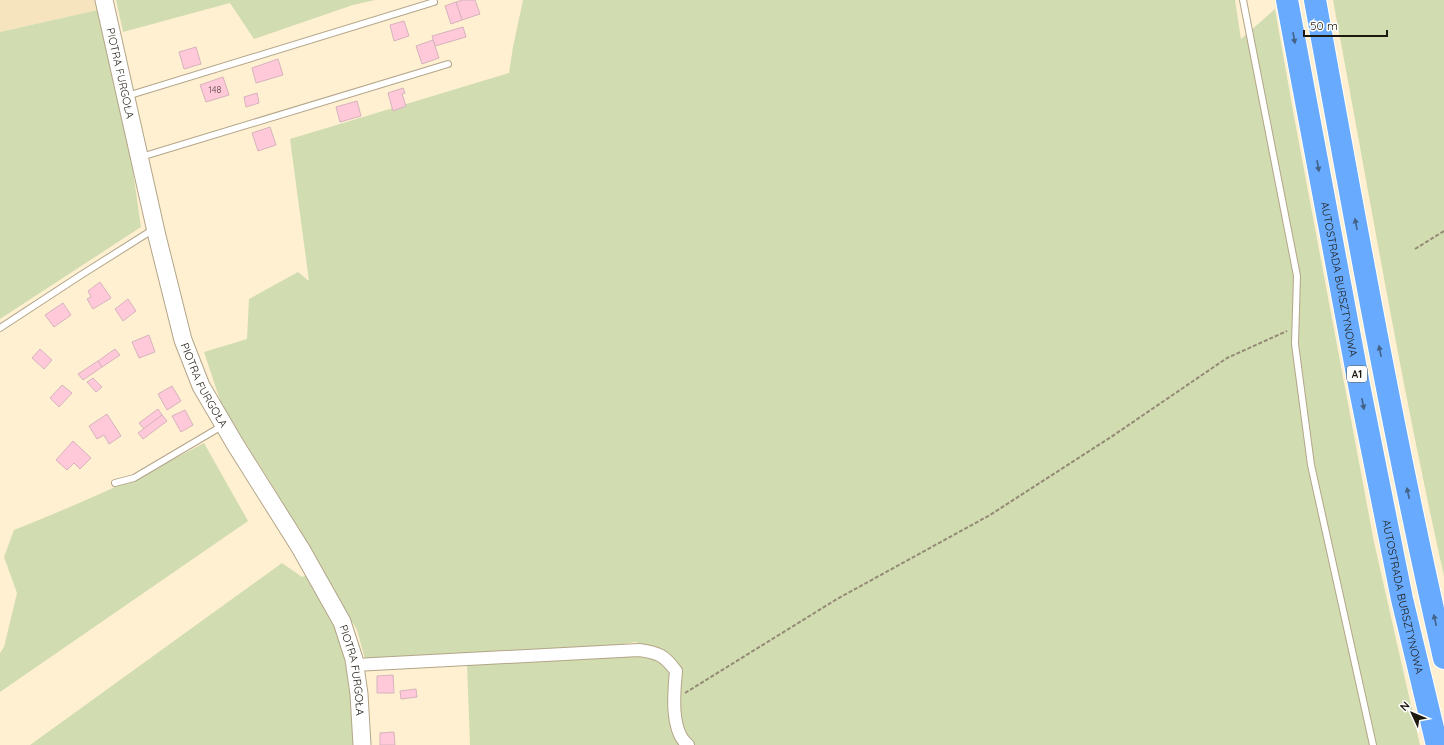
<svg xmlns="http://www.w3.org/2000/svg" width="1444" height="745" viewBox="0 0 1444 745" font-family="Quicksand,sans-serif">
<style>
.built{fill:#f6e4bf}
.green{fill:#d1dcb1}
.building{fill:#ffc9d9;stroke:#d5b3bd}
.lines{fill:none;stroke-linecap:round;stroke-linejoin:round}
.lane-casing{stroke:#b3a589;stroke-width:8}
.street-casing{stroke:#b3a589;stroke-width:14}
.secondary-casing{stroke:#b3a589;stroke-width:19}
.highway-casing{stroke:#fff;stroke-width:24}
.path{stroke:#948a75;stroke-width:2;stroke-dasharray:4 2;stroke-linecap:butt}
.lane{stroke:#fff;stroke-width:6}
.street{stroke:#fff;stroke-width:12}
.secondary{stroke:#fff;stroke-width:17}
.highway{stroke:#68aafd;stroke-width:22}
.oneway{fill:#436286}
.labels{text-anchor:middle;stroke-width:4;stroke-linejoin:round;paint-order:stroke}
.number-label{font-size:9px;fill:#564541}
.shield{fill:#fff;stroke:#625e56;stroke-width:1}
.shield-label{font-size:10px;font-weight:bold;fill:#1e190e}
.street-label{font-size:11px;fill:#1e190e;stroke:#fff}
</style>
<rect width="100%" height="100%" fill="#fff0d2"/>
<polygon class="built" points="0,0 96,0 98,10 0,32"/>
<g class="green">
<polygon points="116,0 375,0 353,5 254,39 230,3 123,32"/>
<polygon points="523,0 1235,0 1241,39 1275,9 1293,111 1374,542 1420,745 470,745 467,664 635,656 663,662 663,649 635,642 613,646 365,659 357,630 269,480 222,406 204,352 247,339 249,299 298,272 309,281 290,139 509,73 513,47"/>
<path d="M1333,0h111v576c-43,-191 -75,-384 -111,-576z"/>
<polygon points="98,10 131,157 141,227 0,319 0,32"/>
<path d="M204,443l44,78 -248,171v-39l4,-6 13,-54 -13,-36 10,-27c65,-26 129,-54 190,-87z"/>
<polygon points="282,563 302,577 309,574 337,622 349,669 356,745 30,745"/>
</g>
<g class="building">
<polygon points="463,0 475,0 480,14 462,20 456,2"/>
<polygon points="456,2 462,20 451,24 445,6"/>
<polygon points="404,21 409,36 394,41 390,25"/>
<polygon points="463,27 466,37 435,46 432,36"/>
<polygon points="433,40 439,58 422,64 416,46"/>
<polygon points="196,47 201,64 184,69 179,52"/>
<polygon points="278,59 283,75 256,83 252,68"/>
<polygon points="223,77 229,95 206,102 200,85"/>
<polygon points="403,88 405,93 402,94 406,106 393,111 388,93"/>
<polygon points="257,93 259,103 246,107 244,97"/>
<polygon points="357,101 361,116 340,122 336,107"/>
<polygon points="270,127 276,145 258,151 252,133"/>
<polygon points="100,282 111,298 93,309 87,299 91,297 88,291"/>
<polygon points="128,299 136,311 123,321 115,309"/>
<polygon points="63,303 71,315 54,327 45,315"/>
<polygon points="149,335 155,352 139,358 132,342"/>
<polygon points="40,349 52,360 44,369 32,358"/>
<polygon points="115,349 120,355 102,367 98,361"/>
<polygon points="98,361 102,367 83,380 78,374"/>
<polygon points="93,378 102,387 96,392 87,382"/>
<polygon points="62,385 72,393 59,407 50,398"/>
<polygon points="172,386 181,401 167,410 158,394"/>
<polygon points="158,409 162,415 144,429 139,423"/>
<polygon points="185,410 193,425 181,432 172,416"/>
<polygon points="107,414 121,436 109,444 104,435 97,439 89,426"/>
<polygon points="162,415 167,421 143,439 138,433"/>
<polygon points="73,441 91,458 80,469 74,463 67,470 56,460"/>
<polygon points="393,675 394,693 377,693 377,676"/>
<polygon points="416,689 417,697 401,699 400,691"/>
<polygon points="394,732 395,745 380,745 380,733"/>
</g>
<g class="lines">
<g class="lane-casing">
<g id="lane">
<polyline points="1243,0 1297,276 1295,344 1311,465 1373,745"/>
<polyline points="127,96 434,2"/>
<polyline points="141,157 448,64"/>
<polyline points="0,328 81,275 154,229"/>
<polyline points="115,483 134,478 222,426"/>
</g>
</g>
<g class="street-casing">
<path id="street" d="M355,665l284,-15c20,3 25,5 37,21 -2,21 -6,60 12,74"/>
</g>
<g class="secondary-casing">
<g id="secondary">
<path id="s1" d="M104,0l53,236 26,104 18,46 34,58 66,105 41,73 12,37 5,35 3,51"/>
</g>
</g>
<g class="highway-casing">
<g id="highway">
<path id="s2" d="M1287,0l73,390 42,209 35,146"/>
<path d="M1315,0c40,220 79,440 129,658"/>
</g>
</g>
<g class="path">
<polyline points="1415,249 1444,231"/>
<polyline points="685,693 837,599 990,515 1111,437 1227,358 1287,331"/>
</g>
<use href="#lane" class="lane"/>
<use href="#street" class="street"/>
<use href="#secondary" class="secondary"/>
<use href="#highway" class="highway"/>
</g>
<defs><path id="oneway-solid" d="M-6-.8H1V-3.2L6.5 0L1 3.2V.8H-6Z"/></defs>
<g class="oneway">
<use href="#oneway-solid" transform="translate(1294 38) rotate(80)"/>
<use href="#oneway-solid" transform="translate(1318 166) rotate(80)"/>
<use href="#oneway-solid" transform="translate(1356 224) rotate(-101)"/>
<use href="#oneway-solid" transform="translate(1380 351) rotate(-101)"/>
<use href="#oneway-solid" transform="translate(1363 404) rotate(79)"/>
<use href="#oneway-solid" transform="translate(1408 493) rotate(-102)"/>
<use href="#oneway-solid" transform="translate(1435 620) rotate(-103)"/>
</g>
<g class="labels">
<g class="number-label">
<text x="215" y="93">148</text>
</g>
<rect class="shield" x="1347" y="366" width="20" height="16" rx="3"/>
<g class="shield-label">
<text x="1357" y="378">A1</text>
</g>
<g class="street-label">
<text dy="4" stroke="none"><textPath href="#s1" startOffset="75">PIOTRA FURGOŁA</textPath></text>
<text dy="4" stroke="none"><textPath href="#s2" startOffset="284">AUTOSTRADA BURSZTYNOWA</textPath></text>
<text dy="4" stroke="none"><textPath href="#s1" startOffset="399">PIOTRA FURGOŁA</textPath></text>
<text dy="4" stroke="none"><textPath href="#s2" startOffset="608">AUTOSTRADA BURSZTYNOWA</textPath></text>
<text dy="4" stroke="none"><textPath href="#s1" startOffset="723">PIOTRA FURGOŁA</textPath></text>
</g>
</g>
<g transform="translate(1412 713) rotate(314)" stroke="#ffffff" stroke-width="3" paint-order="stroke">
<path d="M0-3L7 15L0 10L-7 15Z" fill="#1e190e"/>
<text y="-6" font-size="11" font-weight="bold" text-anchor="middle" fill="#1e190e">N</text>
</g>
<path d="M1304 30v6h83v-6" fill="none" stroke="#1e190e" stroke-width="2"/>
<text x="1310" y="30" font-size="12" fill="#1e190e" stroke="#ffffff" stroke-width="3" paint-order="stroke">50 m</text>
</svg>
